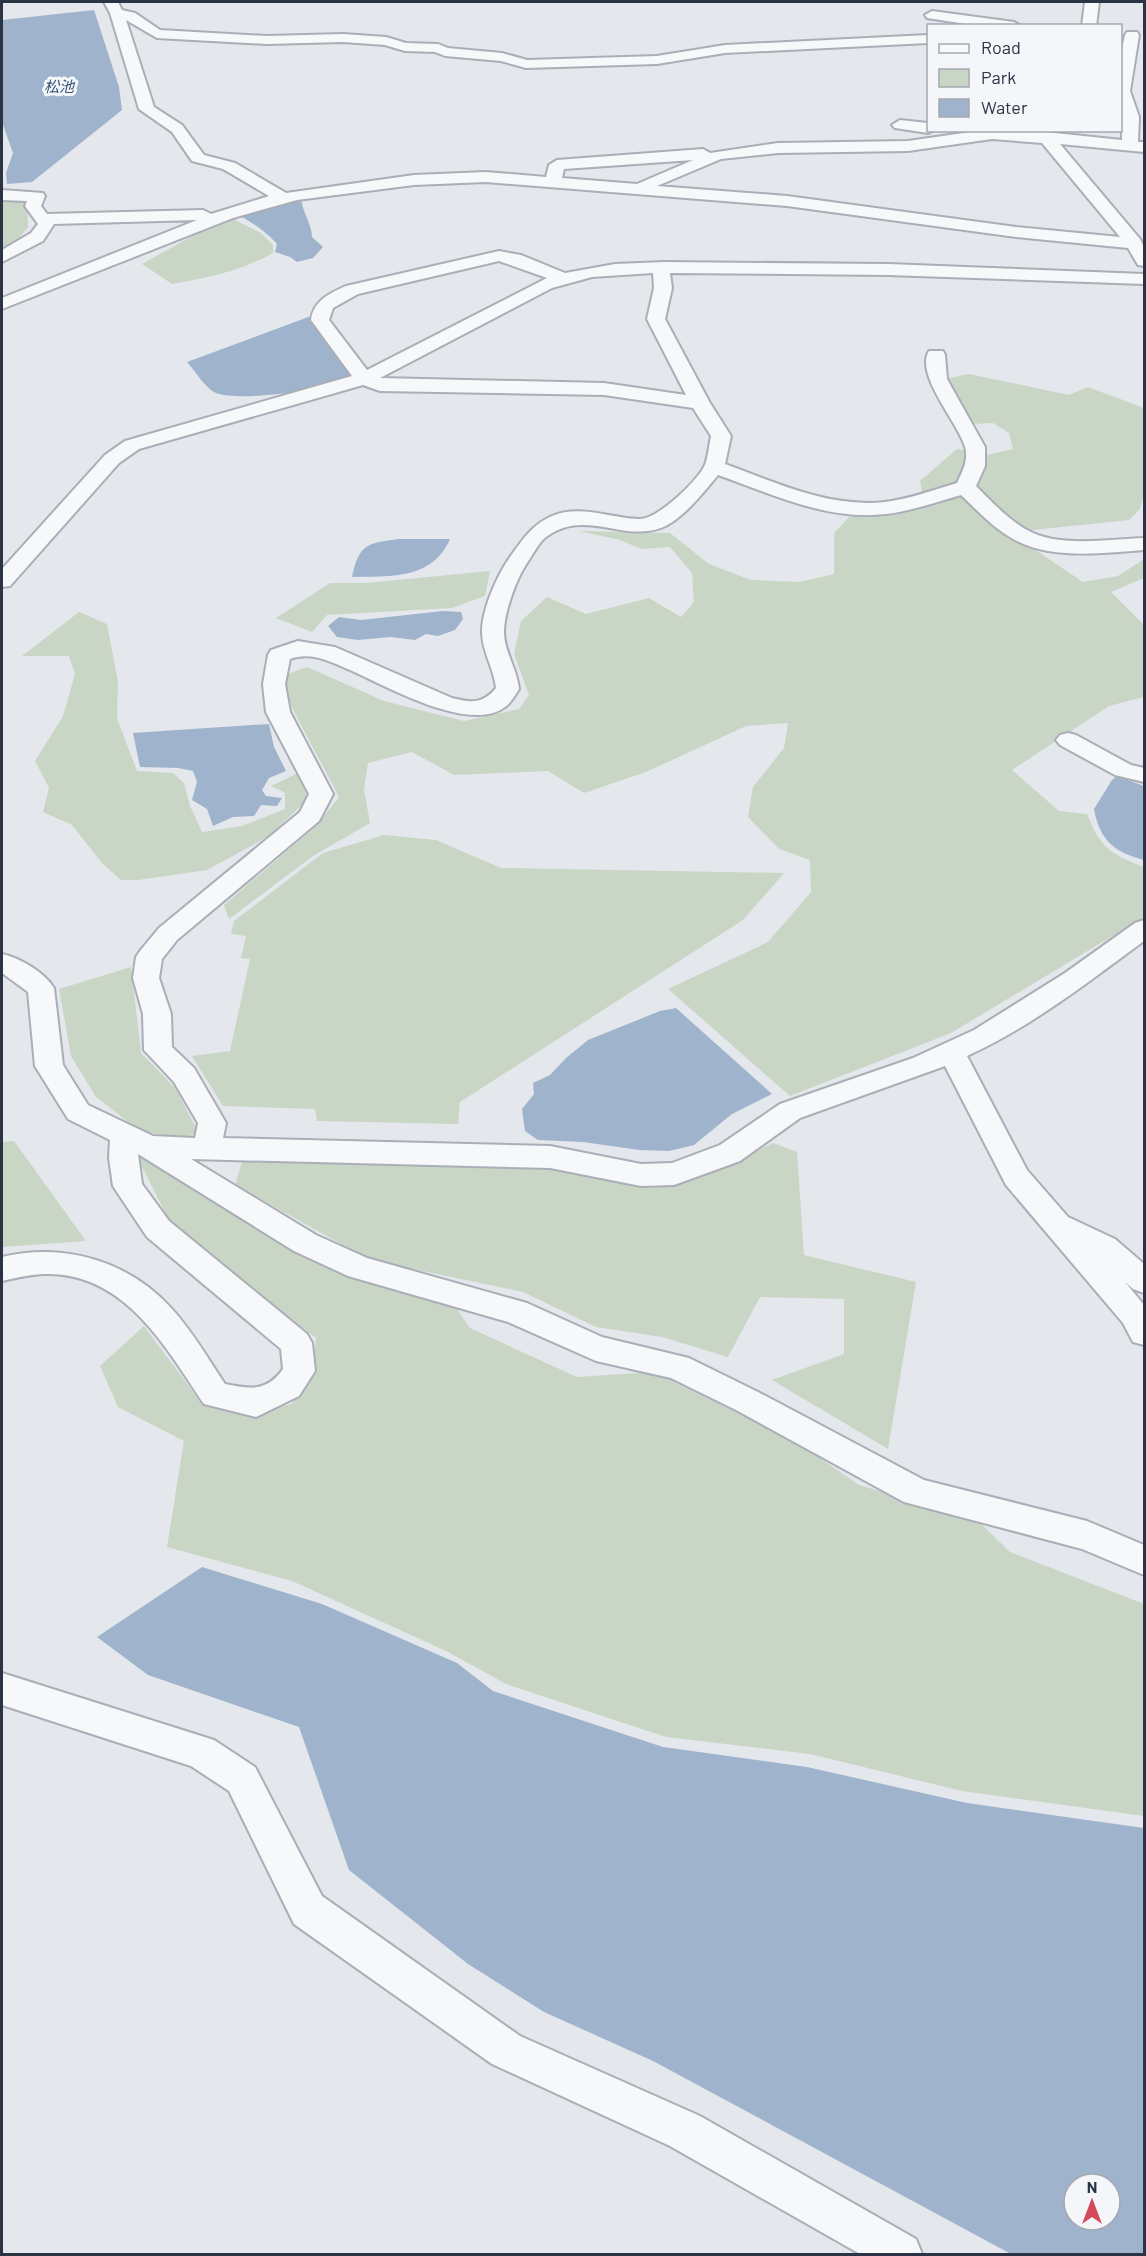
<svg xmlns="http://www.w3.org/2000/svg" width="1146" height="2256" viewBox="0 0 1146 2256" font-family="Barlow,'Noto Sans JP',sans-serif">
<style>
.green{fill:#c9d6c5}
.water{fill:#9fb4cc;fill-rule:evenodd}
.lines{fill:none;stroke-linecap:round;stroke-linejoin:round}
.street-casing{stroke:#a9aeb7;stroke-width:4}
.street{fill:#f7f8fa;fill-rule:evenodd}
.labels{text-anchor:middle;stroke-width:6;stroke-linejoin:round;paint-order:stroke}
.far-water-label{font-size:15px;font-style:italic;fill:#34527a;stroke:#f4f6f9}
</style>
<rect width="100%" height="100%" fill="#e4e7ec"/>
<g class="green">
<polygon points="2,198 27,199 28,227 10,248 2,250"/>
<path d="M231,218l30,15 12,12v8c-32,18 -66,25 -101,31l-30,-20 70,-39z"/>
<path d="M969,374l100,21 19,-8 56,21v86l-4,15 -11,11 -125,13 30,16 49,33 35,-6 26,-17v19l-33,14 33,33v72l-35,9 -97,64 47,41 28,3c14,35 24,40 57,53v50l-193,116 -161,63 -122,-107 100,-47 43,-50 -1,-32 -31,-11 -31,-32 5,-30 31,-39 4,-25 -42,3 -100,46 -62,21 -36,-22 -94,4 -42,-23 -44,11 -4,27 6,33 -57,33 -84,63 -5,-14 92,-79 23,-29 -51,-97 -3,-25 22,-8 77,34 80,20 55,-12 10,-14 -15,-41 7,-33 26,-24 39,17 63,-16 32,19 13,-15 -2,-29 -22,-26 -29,2 -21,-9 -41,-9 91,2 39,31 42,16 49,2 34,-8v-41l16,-17 46,-3 28,-8 -4,-24 37,-32 30,6 26,-6 -4,-16 -16,-10 -21,1 -27,-45z"/>
<polygon points="490,571 485,596 452,608 327,615 312,632 276,618 330,583 366,583"/>
<polygon points="79,612 107,624 118,682 117,718 137,771 173,773 184,783 190,806 202,832 242,826 285,809 285,793 271,786 298,773 308,799 269,836 207,870 138,880 121,880 102,863 72,825 43,812 49,788 35,761 63,716 75,674 69,656 22,656"/>
<polygon points="384,835 436,840 501,868 784,873 743,920 460,1102 458,1124 317,1121 315,1109 223,1106 192,1056 230,1051 250,959 241,958 246,936 231,934 234,921 323,853"/>
<polygon points="131,967 141,1053 176,1089 198,1132 185,1139 140,1131 96,1097 71,1056 59,989"/>
<polygon points="14,1141 86,1241 2,1247 2,1142"/>
<polygon points="773,1143 797,1152 804,1255 916,1282 888,1449 772,1380 844,1354 844,1299 760,1297 728,1357 662,1337 596,1327 523,1292 370,1260 235,1185 243,1159 544,1166 638,1186 699,1178"/>
<polygon points="136,1155 214,1201 358,1280 454,1305 470,1328 577,1377 654,1372 795,1441 859,1485 976,1519 1010,1552 1144,1604 1144,1816 962,1791 810,1754 666,1737 506,1684 446,1651 292,1581 167,1547 184,1441 118,1407 100,1366 144,1326 194,1393 246,1415 291,1404 311,1380 316,1338 172,1226"/>
</g>
<g class="water">
<polygon points="94,10 119,87 122,110 32,182 7,184 6,173 13,153 2,122 2,20"/>
<path d="M297,199h4c2,14 11,26 11,38l11,10 -10,11 -16,4 -7,-5 -15,-5 2,-8c-11,-12 -22,-20 -37,-28z"/>
<path d="M311,316l42,55c-18,20 -112,31 -137,22 -10,-4 -21,-22 -29,-31z"/>
<path d="M399,539h51c-18,41 -59,37 -98,38 7,-33 15,-34 47,-38z"/>
<polygon points="443,611 461,612 463,619 455,630 438,636 426,634 415,640 391,637 358,640 337,637 328,626 339,617 361,620"/>
<polygon points="269,724 274,747 286,771 269,778 262,790 266,796 282,798 277,806 261,805 254,816 233,817 213,826 207,809 192,800 197,782 193,771 178,768 140,767 133,733"/>
<path d="M1117,776l27,10v74c-30,-8 -44,-19 -50,-51l18,-29z"/>
<polygon points="676,1008 772,1094 732,1114 694,1145 669,1151 639,1150 583,1142 538,1140 525,1131 522,1109 534,1094 533,1083 550,1075 566,1058 588,1040 660,1011"/>
<path d="M202,1567l120,37 135,59 36,28 170,56 144,20 160,36 177,25v426h-133l-358,-193 -109,-49 -76,-48 -119,-94 -50,-143 -151,-52 -51,-38zM1074,2184h36v36h-36z"/>
</g>
<g class="lines">
<g class="street-casing">
<g id="street">
<path d="M104,2h14l4,8 13,3 25,17 107,6 76,-2 43,3 20,6 32,1 10,4 54,5 25,7 130,-4 68,-11 203,-10v8l-203,10 -68,11 -131,4 -25,-7 -56,-5 -10,-4 -30,-1 -20,-6 -42,-3 -76,2 -110,-6 -31,-18 28,87 28,18 22,30 31,8 51,30 128,-18 72,-3 60,5 3,-12 8,-5 146,-11 7,4 68,-10 130,-2 76,-11 61,2 77,8 -2,-82 5,-23 2,-3h10l2,3 -9,56 9,26 -1,25h6v10l-84,-8 80,95 4,8v19l-6,-1 -10,-17 -112,-11 -229,-31 -301,-24 -72,3 -117,15 -64,18 -231,91v-11l195,-78 -143,4 -11,17 -41,21v-12l29,-17 7,-9 -13,-18 2,-5 -25,-1v-10l41,3 2,3 -4,10 6,8 156,-4 8,4 58,-18 -46,-27 -31,-8 -20,-29 -33,-23 -29,-96zM992,139l50,4 78,94 -104,-10 -229,-31 -130,-10 64,-27 57,-6 130,-2zM693,160l-56,24 -75,-6 2,-9z"/>
<polygon points="1085,2 1099,2 1096,26 1082,26"/>
<polygon points="932,11 1014,22 1021,26 979,26 927,18 925,15"/>
<polygon points="900,120 928,123 928,130 934,130 928,133 895,128 892,125"/>
<path d="M499,251l22,4 44,18 50,-9 49,-2 224,2 256,10v10l-256,-9 -218,-2 2,15 -7,31 45,84 21,33 -6,28c52,19 104,44 160,38 25,-3 48,-12 72,-19 5,-11 12,-23 8,-36 -6,-23 -51,-73 -36,-96h14l2,4 2,24 38,68v19l-9,20c17,17 35,37 57,47 32,14 77,6 111,5v12c-40,3 -92,10 -129,-10 -21,-11 -37,-29 -54,-45 -24,7 -49,16 -75,19 -59,7 -114,-20 -168,-39 -14,17 -36,45 -57,53 -39,14 -77,-20 -115,9 -8,6 -13,18 -19,26 -11,16 -23,50 -23,69 0,20 13,36 15,57 -4,6 -8,14 -14,18 -35,27 -119,-21 -155,-37 -19,-8 -39,-19 -60,-11l-5,25 5,28 43,82 -14,27 -142,119 -15,19 -3,19 12,36 1,33 22,21 32,55 -3,15 327,8 91,18 31,-1 48,-18 60,-41 133,-46 61,-28 91,-57 70,-50 9,-3v21c-56,41 -113,86 -177,115l60,114 41,47 47,22 29,25v29l-11,-4 -8,-7 19,23v40l-11,-3 -10,-19 -117,-138 -61,-119 -145,52 -60,43 -66,24 -33,1 -91,-18 -359,-9 125,76 51,23 160,45 75,34 87,21 69,34 166,88 163,41 57,24v30l-62,-26 -178,-47 -168,-92 -65,-32 -75,-17 -88,-39 -160,-46 -54,-25 -156,-97 4,30 27,37 138,113 5,9 3,28 -16,25 -43,21 -52,-13c-39,-58 -80,-133 -161,-130 -15,1 -28,4 -41,7v-24c62,-15 127,4 170,52 21,23 36,50 53,75 25,5 42,8 58,-15l-2,-20 -134,-112 -34,-51 -4,-28 1,-18 -42,-21 -33,-53 -7,-74 -26,-19v-19c18,4 42,18 52,34l9,77 25,40 65,31 42,2 3,-15 -24,-41 -30,-32 -1,-36 -10,-36 3,-21 4,-6 19,-23 141,-116 9,-18 -43,-82 -3,-28 5,-29 3,-5 27,-9 37,6 117,51c19,5 31,6 44,-10 -2,-20 -14,-36 -14,-56 0,-22 14,-54 26,-72 13,-18 23,-35 44,-44 27,-12 59,2 86,3 18,2 57,-36 66,-52 4,-8 5,-22 7,-31l-18,-28 -89,-13 -224,-4 -17,-6 -224,64 -20,14 -109,123 -8,1v-18l103,-114 20,-14 227,-65 -41,-56c2,-19 19,-27 35,-34zM499,261l48,17 -180,92 -38,-50 4,-12 25,-14zM653,273l1,15 -7,31 39,76 -82,-12 -224,-5 172,-90 40,-11z"/>
<polygon points="1068,733 1076,735 1131,765 1144,768 1144,782 1115,775 1060,745 1056,740 1060,735"/>
<polygon points="2,1673 214,1740 255,1767 322,1896 520,2036 700,2116 916,2239 922,2254 860,2254 670,2146 492,2064 294,1924 229,1791 191,1766 2,1705"/>
</g>
</g>
<use href="#street" class="street"/>
</g>
<g class="labels">
<g class="far-water-label">
<text x="59" y="92">松池</text>
</g>
</g>
<rect width="1146" height="2256" fill="none" stroke="#2b3445" stroke-width="6"/>
<rect x="927" y="24" width="195" height="108" fill="#f4f6f9" stroke="#a4a8b1" stroke-width="1.5"/>
<rect x="939" y="44" width="30" height="9" fill="#f7f8fa" stroke="#a4a8b1" stroke-width="1.5"/>
<text x="981" y="54" font-size="18" fill="#2b3445">Road</text>
<rect x="939" y="69" width="30" height="18" fill="#c9d6c5" stroke="#a4a8b1" stroke-width="1.5"/>
<text x="981" y="84" font-size="18" fill="#2b3445">Park</text>
<rect x="939" y="99" width="30" height="18" fill="#9fb4cc" stroke="#a4a8b1" stroke-width="1.5"/>
<text x="981" y="114" font-size="18" fill="#2b3445">Water</text>
<g transform="translate(1092 2202)"><circle r="28" fill="#f4f6f9" stroke="#a4a8b1" stroke-width="1.5"/>
<path d="M0-4.5L10 22L0 15L-10 22Z" fill="#d1495b"/>
<text y="-9" font-size="16" font-weight="bold" text-anchor="middle" fill="#2b3445">N</text>
</g>
</svg>
